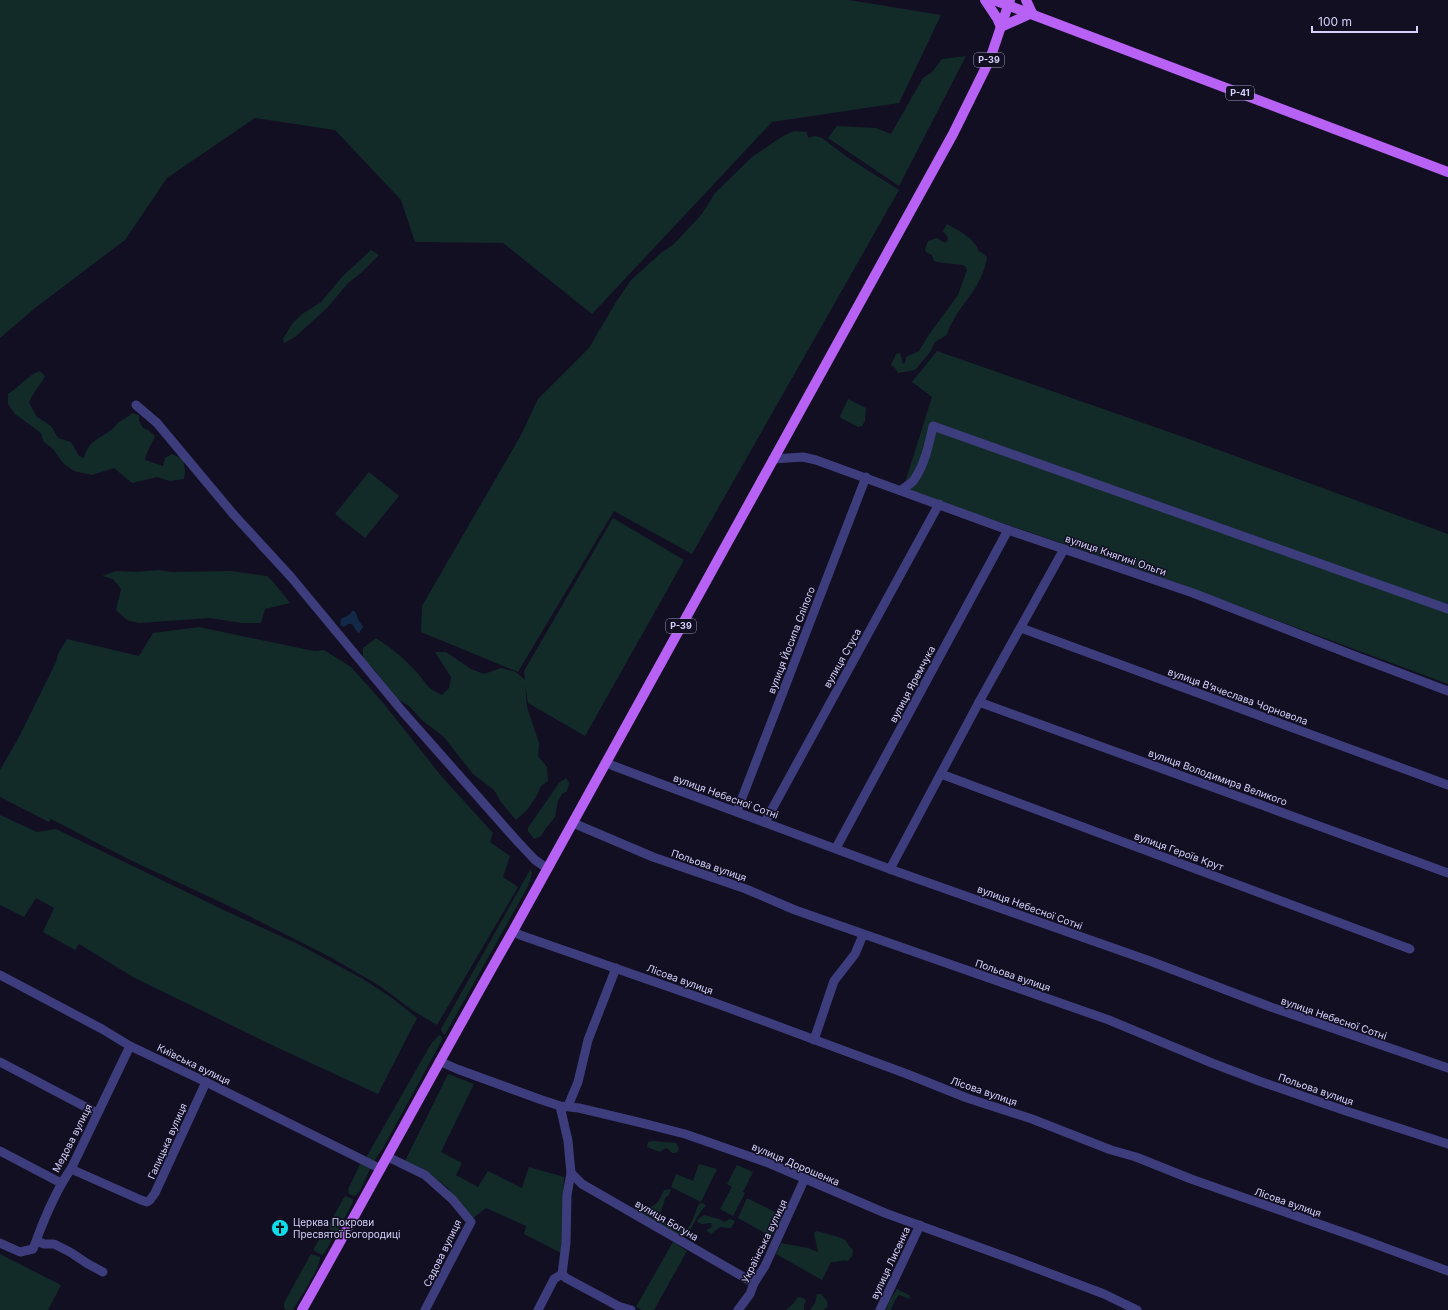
<svg xmlns="http://www.w3.org/2000/svg" width="1448" height="1310" viewBox="0 0 1448 1310" font-family="Inter,sans-serif">
<style>
.green{fill:#122b29}
.water{fill:#122948}
.lines{fill:none;stroke-linecap:round;stroke-linejoin:round}
.minor{stroke:#3d3d7d;stroke-width:9}
.major{stroke:#b861f5;stroke-width:10}
.labels{text-anchor:middle;stroke-width:3;stroke-linejoin:round;paint-order:stroke}
.shield{fill:#120f22;stroke:#9b98bb;stroke-width:1}
.shield-label{font-size:9px;font-weight:bold;fill:#d6d2fc}
.street-label{font-size:10px;fill:#d6d2fc;stroke:#120f22}
.poi-label{font-size:10px;fill:#d6d2fc;stroke:#120f22;text-anchor:start}
</style>
<rect width="100%" height="100%" fill="#120f22"/>
<g class="green">
<polygon points="0,0 849,0 941,15 899,103 772,122 592,314 503,243 415,242 401,200 335,130 255,118 167,178 125,240 35,308 0,338"/>
<polygon points="966,56 899,186 828,138 837,126 876,128 891,134 923,78 932,72 942,59"/>
<polygon points="794,131 807,132 808,138 815,136 822,138 850,159 899,190 692,554 614,511 518,672 421,632 422,606 521,435 538,399 589,348 616,302 631,280 661,253 674,244 702,214 715,193 752,157 783,136"/>
<path d="M947,224c12,7 28,14 32,28h2l6,5c-1,5 -2,11 -4,15 -8,23 -29,39 -36,63l-12,7 -5,10 -15,18 -17,3 -3,-5 -4,-3 5,-11 4,-1 3,11 2,-1 1,-6 13,-6 9,-15 30,-41 9,-25 -1,-3 -3,-2 -26,-3 -3,-1 -2,-6 -6,-3 -1,-3 3,-8 9,-3 8,5 3,-3 -1,-4 -4,-5z"/>
<polygon points="371,250 379,255 362,272 348,283 327,308 295,337 284,343 283,339 292,324 302,314 321,302 343,276"/>
<polygon points="937,351 1189,439 1448,534 1448,684 1152,574 909,491 904,486 932,397 912,382"/>
<path d="M40,371l5,5c-5,10 -13,17 -16,27l8,14 14,9 7,12 13,4 8,14 5,2c4,-16 13,-18 26,-27 4,-2 6,-7 9,-9 5,-3 9,-5 13,-9l7,2v6l4,7 5,2 7,6 -8,17 -2,7 18,6 2,-8 7,-4 11,5 2,11 -1,9 -14,2 -13,-4 -25,6 -18,-15 -22,7 -18,-4 -11,-8 -10,-14 -10,-8 -2,-8 -26,-19 -7,-10v-10c11,-7 20,-19 32,-23z"/>
<polygon points="848,399 866,408 865,421 862,426 858,427 841,418 840,416"/>
<polygon points="369,472 399,496 365,538 335,514"/>
<path d="M613,518l71,42 -99,176 -57,-33 -3,-19 2,23 12,36 -1,13 9,11 1,14 -7,5 -5,11 -9,13 -11,10 -15,-18 -7,-12 -21,-16 -30,-38 -20,-15 -14,-15 -12,-7 -24,-31 -10,-9v-11l13,-10c16,10 31,23 43,37 10,12 8,13 23,20l7,-7 2,-11 -16,-25h11l25,17 13,5 17,-6 15,4 9,8 -1,-9z"/>
<polygon points="160,570 171,572 231,571 267,576 275,584 290,603 265,609 261,623 241,623 210,618 139,623 127,620 116,610 121,589 113,579 102,576 116,571 136,572"/>
<polygon points="199,627 314,651 324,650 351,667 384,704 442,777 493,833 490,842 510,856 503,877 518,887 437,1025 412,1010 380,986 332,958 233,908 126,858 51,819 49,822 0,797 0,770 19,737 56,662 58,654 67,639 139,656 153,633"/>
<polygon points="566,778 569,783 567,791 562,794 558,801 555,817 546,828 541,836 534,839 528,831 528,828 559,783"/>
<polygon points="0,815 37,832 56,829 230,913 298,944 363,979 392,998 417,1018 378,1094 274,1046 133,977 79,944 75,950 43,932 54,908 36,898 24,917 0,905"/>
<polygon points="530,870 532,872 531,878 527,888 447,1031 445,1035 443,1034 441,1029"/>
<polygon points="439,1035 442,1037 442,1040 383,1148 374,1161 368,1159 367,1156 431,1044"/>
<polygon points="448,1074 474,1084 441,1152 462,1163 456,1175 478,1187 488,1171 522,1188 529,1167 564,1177 563,1231 561,1253 524,1234 526,1226 486,1208 472,1219 447,1191 449,1189 430,1174 405,1161"/>
<polygon points="653,1141 676,1143 679,1148 678,1151 676,1153 672,1153 667,1148 664,1149 660,1152 647,1147 648,1142"/>
<polygon points="360,1164 370,1167 370,1169 360,1191 355,1196 349,1194 348,1190"/>
<polygon points="699,1164 717,1169 701,1202 671,1187 676,1174 693,1181"/>
<polygon points="737,1165 753,1172 743,1192 745,1193 733,1216 720,1209 732,1187 727,1184"/>
<path d="M671,1189l-2,6 -4,3c-1,7 -5,12 -5,19 4,5 10,8 16,9l2,-3c4,1 4,4 4,8 11,-2 12,-19 17,-27l4,-1 3,3c-7,5 -14,21 -18,29l-3,2 -14,-5 -36,-21 1,-3c17,2 22,-3 28,-18z"/>
<polygon points="345,1196 353,1199 353,1202 338,1231 337,1233 334,1233 330,1229 329,1224"/>
<polygon points="747,1198 783,1216 772,1237 738,1218"/>
<polygon points="704,1215 719,1219 724,1222 730,1219 735,1221 731,1228 720,1227 711,1234 707,1231 707,1230 712,1227 711,1223 702,1224 697,1222 698,1219"/>
<path d="M816,1231c5,1 28,7 29,9 3,4 3,5 8,10l-1,6 -4,5c-7,-2 -11,2 -17,1l-9,18 -46,-26 5,-11 27,5 10,4 -4,-19z"/>
<polygon points="323,1233 328,1234 333,1238 324,1254 322,1255 313,1250"/>
<polygon points="673,1242 687,1251 654,1310 642,1310 636,1307"/>
<polygon points="0,1254 61,1285 48,1310 0,1310"/>
<path d="M311,1254l9,3c1,10 -21,42 -27,53h-7l-2,-2v-5z"/>
<polygon points="897,1289 909,1295 910,1299 899,1295 895,1300 891,1310 886,1310 890,1300"/>
<polygon points="817,1294 821,1294 827,1301 828,1306 824,1310 810,1310 815,1303"/>
<polygon points="800,1297 805,1299 806,1301 804,1305 804,1310 786,1310 794,1303 797,1298"/>
</g>
<polygon class="water" points="353,610 356,613 358,619 363,627 359,633 357,632 352,624 348,624 344,627 340,625 341,619 349,615"/>
<g class="lines">
<g class="minor">
<polyline points="136,405 157,423 234,515 291,577 403,712 518,842 535,860 548,869"/>
<polyline points="773,459 803,457 816,460 1008,530 1193,593 1355,656 1448,691"/>
<path d="M901,490c4,-3 10,-6 13,-10 11,-16 15,-36 19,-54l515,183"/>
<polyline points="1021,628 1448,785"/>
<polyline points="979,702 1448,873"/>
<polyline points="606,763 656,782 895,871 1150,961 1268,1006 1448,1068"/>
<polyline points="941,774 1410,949"/>
<polyline points="737,811 866,477"/>
<polyline points="765,822 939,504"/>
<polyline points="573,823 653,857 746,889 795,910 1109,1020 1212,1063 1259,1081 1343,1110 1448,1144"/>
<polyline points="836,848 1008,530"/>
<polyline points="890,869 979,702 1064,549"/>
<polyline points="513,931 520,935 718,1004 907,1074 967,1098 1032,1119 1111,1150 1136,1157 1191,1179 1356,1237 1448,1271"/>
<polyline points="0,975 102,1029 130,1046 206,1082 381,1169"/>
<polyline points="814,1040 834,981 855,954 863,935"/>
<polyline points="439,1061 457,1069 539,1099 560,1106 579,1108 642,1123 685,1134 711,1143 771,1164 885,1213 1017,1261 1104,1294 1137,1310"/>
<polyline points="0,1062 97,1113"/>
<polyline points="560,1106 568,1141 571,1173 567,1195 566,1243 562,1274"/>
<polyline points="568,1106 578,1082 588,1040 616,968"/>
<polyline points="0,1151 61,1183"/>
<polyline points="388,1157 425,1175 453,1200 471,1222 425,1310"/>
<polyline points="71,1169 141,1200 147,1202 150,1200 155,1193 206,1082"/>
<polyline points="571,1173 582,1184 754,1283"/>
<polyline points="37,1241 44,1244 54,1244 70,1252 88,1264 103,1272"/>
<path d="M0,1243l20,9 13,-3c3,-7 5,-14 8,-21 8,-20 17,-41 30,-59l59,-123"/>
<polyline points="562,1274 566,1278 618,1306 631,1310"/>
<polyline points="538,1310 554,1279 562,1274"/>
<polyline points="738,1310 750,1294 754,1283 765,1266 805,1178"/>
<polyline points="880,1310 920,1225"/>
</g>
<g class="major">
<polyline points="985,0 997,18 1001,27"/>
<polyline points="994,0 1448,172"/>
<polyline points="1026,0 1032,13"/>
<polyline points="1001,27 1032,13"/>
<path d="M302,1310c71,-126 139,-253 211,-379l440,-797 37,-75 20,-59"/>
</g>
</g>
<defs>
<g id="church-disc" transform="scale(0.9)"><circle r="9.5" fill="#0fddeb" stroke="#120f22"/><path d="M-1.2-6h2.4v3.5h3.3v2.4h-3.3V6h-2.4V-.1h-3.3v-2.4h3.3Z" fill="#111"/></g>
</defs>
<g fill-rule="evenodd">
<use href="#church-disc" x="280" y="1228"/>
</g>
<g class="labels">
<g class="shield">
<rect x="974" y="53" width="30" height="14" rx="3"/>
<rect x="1226" y="86" width="28" height="14" rx="3"/>
<rect x="666" y="619" width="30" height="14" rx="3"/>
</g>
<g class="shield-label">
<text x="989" y="63">Р-39</text>
<text x="1240" y="96">Р-41</text>
<text x="681" y="629">Р-39</text>
</g>
<g class="street-label">
<text transform="translate(1116 555) rotate(19)" y="4">вулиця Княгині Ольги</text>
<text transform="translate(791 640) rotate(-69)" y="4">вулиця Йосипа Сліпого</text>
<text transform="translate(842 658) rotate(-61)" y="4">вулиця Стуса</text>
<text transform="translate(912 684) rotate(-62)" y="4">вулиця Яремчука</text>
<text transform="translate(1238 696) rotate(20)" y="4">вулиця Вʼячеслава Чорновола</text>
<text transform="translate(1218 777) rotate(20)" y="4">вулиця Володимира Великого</text>
<text transform="translate(726 796) rotate(20)" y="4">вулиця Небесної Сотні</text>
<text transform="translate(1179 851) rotate(20)" y="4">вулиця Героїв Крут</text>
<text transform="translate(709 865) rotate(19)" y="4">Польова вулиця</text>
<text transform="translate(1030 907) rotate(20)" y="4">вулиця Небесної Сотні</text>
<text transform="translate(1013 975) rotate(19)" y="4">Польова вулиця</text>
<text transform="translate(680 979) rotate(20)" y="4">Лісова вулиця</text>
<text transform="translate(1334 1018) rotate(19)" y="4">вулиця Небесної Сотні</text>
<text transform="translate(194 1064) rotate(26)" y="4">Київська вулиця</text>
<text transform="translate(1316 1089) rotate(19)" y="4">Польова вулиця</text>
<text transform="translate(984 1091) rotate(19)" y="4">Лісова вулиця</text>
<text transform="translate(72 1138) rotate(-63)" y="4">Медова вулиця</text>
<text transform="translate(167 1141) rotate(-66)" y="4">Галицька вулиця</text>
<text transform="translate(796 1164) rotate(23)" y="4">вулиця Дорошенка</text>
<text transform="translate(1288 1202) rotate(19)" y="4">Лісова вулиця</text>
<text transform="translate(667 1220) rotate(30)" y="4">вулиця Богуна</text>
<text transform="translate(764 1241) rotate(-64)" y="4">Українська вулиця</text>
<text transform="translate(442 1253) rotate(-64)" y="4">Садова вулиця</text>
<text transform="translate(890 1263) rotate(-65)" y="4">вулиця Лисенка</text>
</g>
<g class="poi-label">
<text x="293" y="1226">Церква Покрови<tspan x="293" dy="12">Пресвятої Богородиці</tspan></text>
</g>
</g>
<path d="M1312 26v6h105v-6" fill="none" stroke="#d6d2fc" stroke-width="2"/>
<text x="1318" y="26" font-size="12" fill="#d6d2fc" stroke="#120f22" stroke-width="3" paint-order="stroke">100 m</text>
</svg>
